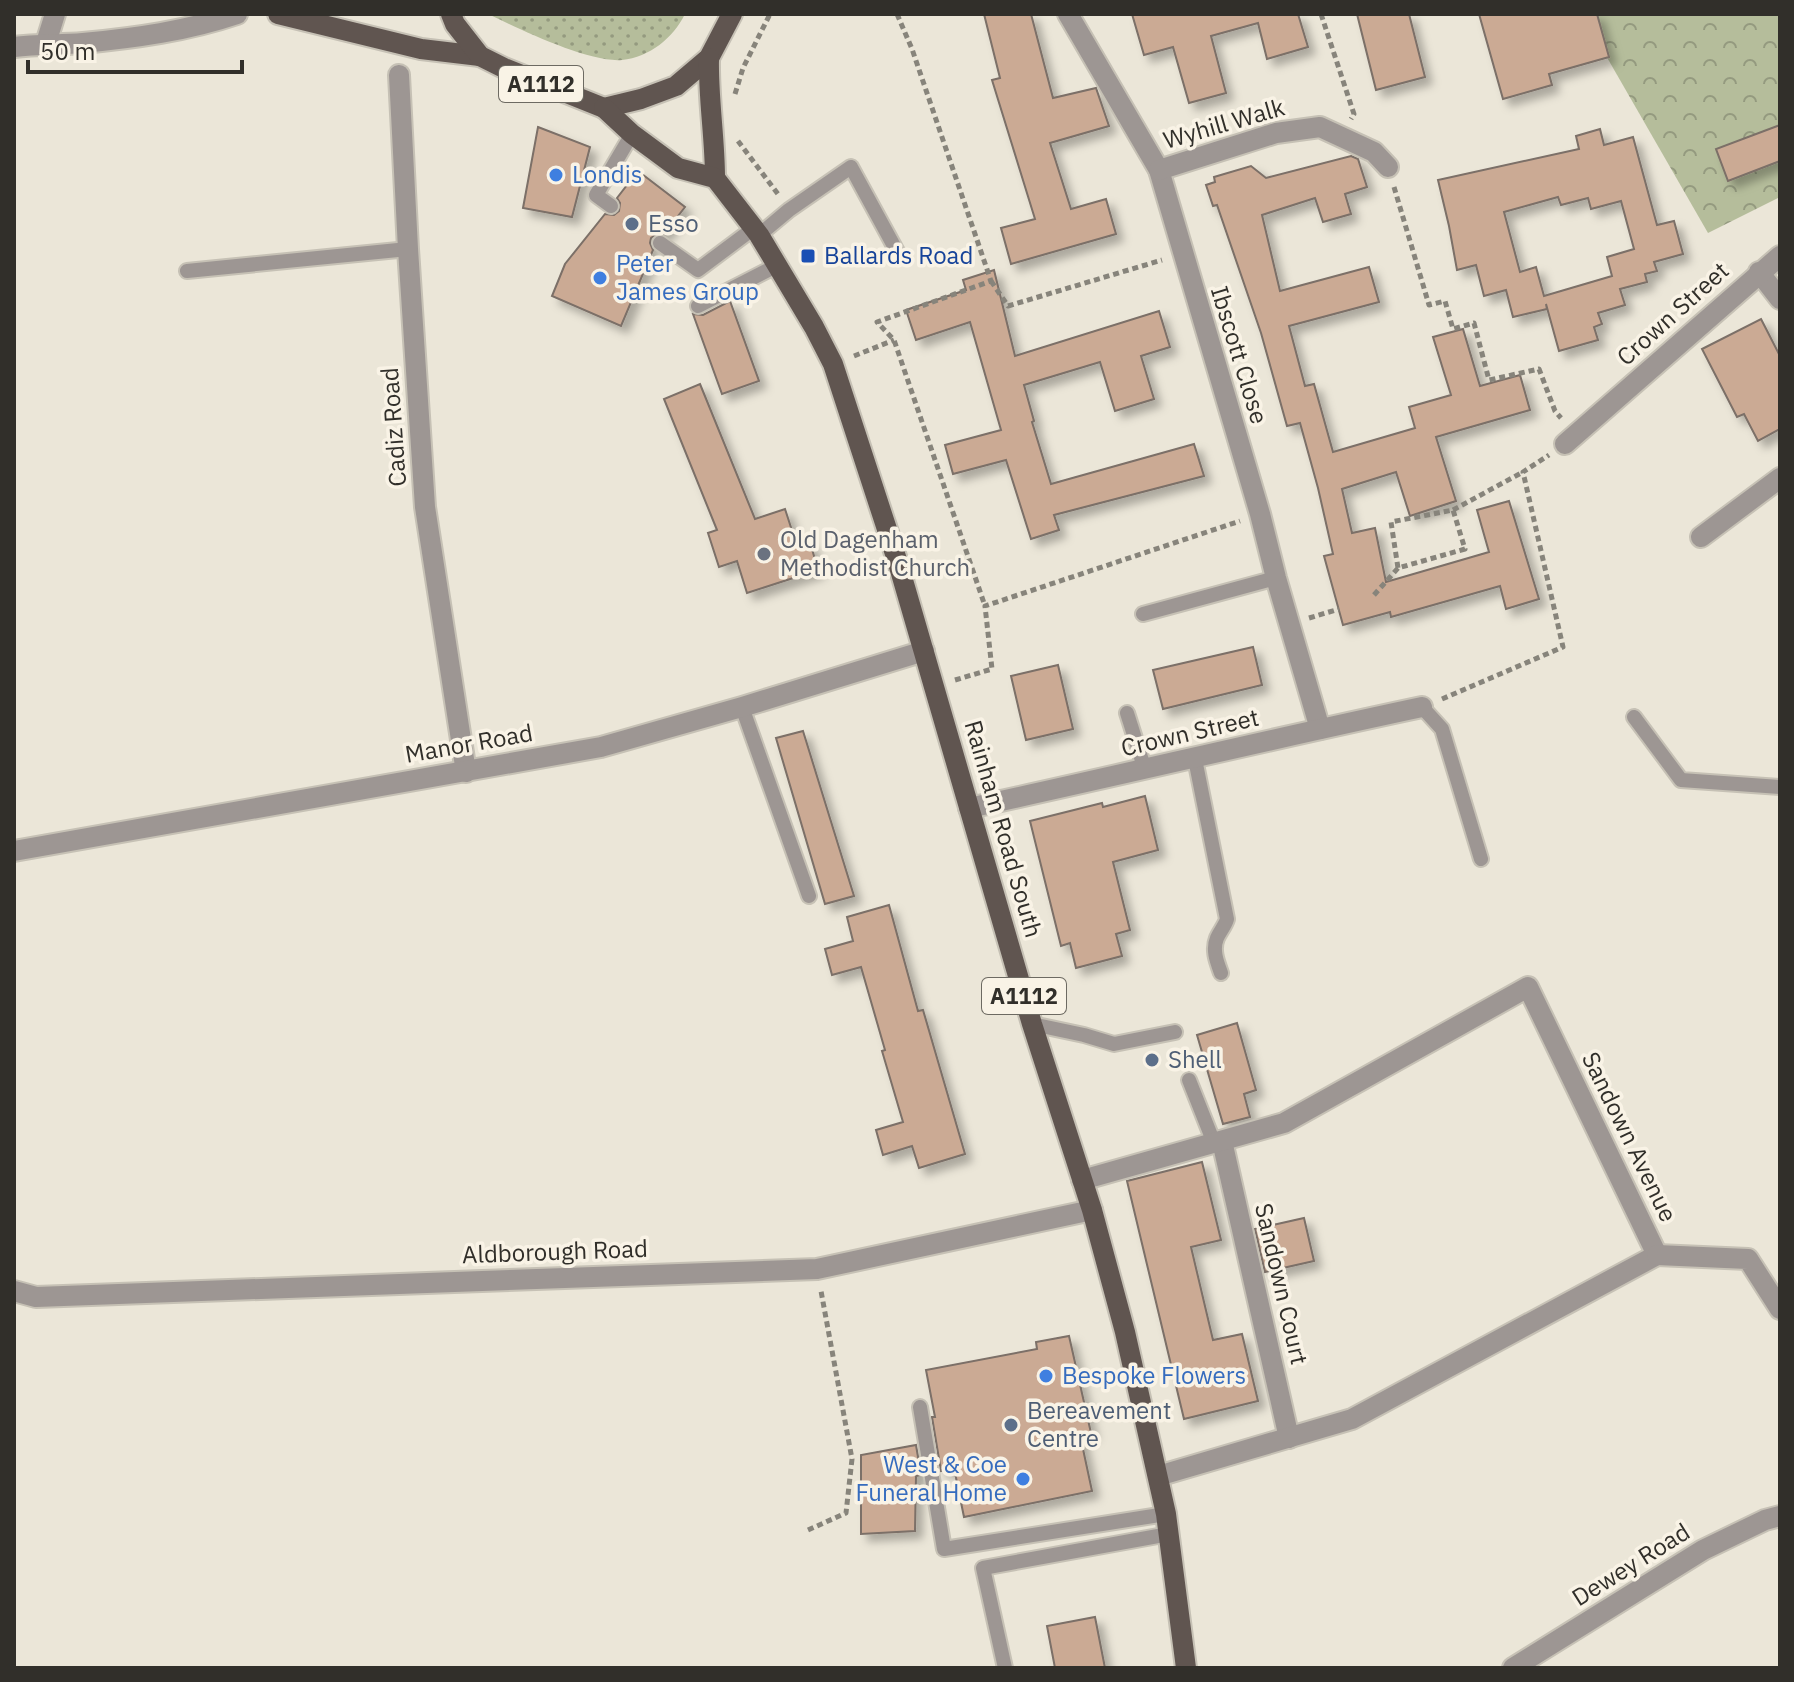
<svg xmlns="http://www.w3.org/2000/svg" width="1794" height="1682" viewBox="0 0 1794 1682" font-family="'IBM Plex Sans',sans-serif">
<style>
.grass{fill:url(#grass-dots)}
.park{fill:url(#park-crowns)}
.building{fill:#cbaa94;stroke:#7b6f67;stroke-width:2;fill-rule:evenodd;filter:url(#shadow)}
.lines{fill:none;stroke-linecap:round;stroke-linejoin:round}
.service-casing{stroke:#c6c1b5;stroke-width:18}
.minor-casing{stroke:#c6c1b5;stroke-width:24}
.primary-casing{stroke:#c6c1b5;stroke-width:24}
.path{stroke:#87847b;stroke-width:5;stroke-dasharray:6 4;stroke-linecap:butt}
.service{stroke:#9d9693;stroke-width:14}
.minor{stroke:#9d9693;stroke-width:20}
.primary{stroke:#605550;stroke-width:20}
.shop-dot{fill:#3f7fe0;stroke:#f9f3e6;stroke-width:3}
.service-dot{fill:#5c6f8a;stroke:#f9f3e6;stroke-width:3}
.transit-dot{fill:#1a4fb4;stroke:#f9f3e6;stroke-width:3}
.worship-dot{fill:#6b7280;stroke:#f9f3e6;stroke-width:3}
.labels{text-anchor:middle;stroke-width:7;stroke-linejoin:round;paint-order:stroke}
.shield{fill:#f9f3e6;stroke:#6d6a62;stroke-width:2}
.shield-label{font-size:22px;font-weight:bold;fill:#312f2a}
.street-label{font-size:24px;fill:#312f2a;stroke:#f9f3e6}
.shop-label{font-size:24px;fill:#366cbe;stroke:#f9f3e6;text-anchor:start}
.service-label{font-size:24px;fill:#4e5e75;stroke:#f9f3e6;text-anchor:start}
.transit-label{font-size:24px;fill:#164399;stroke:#f9f3e6;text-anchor:start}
.worship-label{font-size:24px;fill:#5b616d;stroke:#f9f3e6;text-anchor:start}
</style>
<defs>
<pattern id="grass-dots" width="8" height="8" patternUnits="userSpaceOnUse" patternTransform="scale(2)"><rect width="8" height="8" fill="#b5bd9b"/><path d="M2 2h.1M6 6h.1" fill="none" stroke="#949a7f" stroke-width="1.8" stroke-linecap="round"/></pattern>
<pattern id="park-crowns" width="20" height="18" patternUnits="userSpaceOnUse" patternTransform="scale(2)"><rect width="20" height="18" fill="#b5bd9b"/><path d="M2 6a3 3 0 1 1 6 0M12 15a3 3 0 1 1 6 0" fill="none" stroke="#949a7f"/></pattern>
<filter id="shadow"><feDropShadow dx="7" dy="7" stdDeviation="4" flood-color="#0004"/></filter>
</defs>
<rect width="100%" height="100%" fill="#ebe6d8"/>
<path class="grass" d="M488,14h197c-12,24 -35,43 -63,46 -33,3 -103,-31 -134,-46z"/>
<polygon class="park" points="1582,14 1780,14 1780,197 1708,233"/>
<g class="building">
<polygon points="984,14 1031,14 1053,98 1096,88 1109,126 1050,143 1071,209 1106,199 1116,234 1011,264 1001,228 1035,219 992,80 1000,78"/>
<polygon points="1132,14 1298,14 1308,47 1267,59 1258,23 1211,36 1226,93 1189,103 1173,47 1144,55"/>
<polygon points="1357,14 1409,14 1425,77 1376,90"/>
<polygon points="1479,14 1597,14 1609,57 1549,74 1552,85 1503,99"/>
<polygon points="1780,125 1780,161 1728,181 1716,149"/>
<polygon points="538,127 590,147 572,217 523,208"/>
<path d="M1600,129l4,16 29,-8 24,88 17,-4 9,33 -29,8 3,9 -12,3 2,8 -27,7 5,16 -27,8 4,11 -8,3 4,13 -39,11 -13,-47 1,5 -34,8 -7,-27 -22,6 -8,-31 -19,5 -8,-44 -11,-46 141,-31 -3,-13zM1558,197l3,8 27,-7 3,11 30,-8 13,48 -27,8 5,19 -68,20 -8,-29 -16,5 -16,-60z"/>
<polygon points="1351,156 1358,159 1367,187 1345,194 1351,214 1323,222 1315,198 1262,215 1280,291 1369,267 1379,302 1289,326 1305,386 1314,384 1333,452 1415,428 1409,407 1451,395 1433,337 1463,329 1480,386 1520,375 1530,410 1436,437 1456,501 1410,516 1396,472 1342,489 1352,533 1375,528 1386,582 1489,552 1477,510 1509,501 1539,599 1506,609 1500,586 1391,617 1390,612 1343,625 1324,556 1333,554 1318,488 1300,423 1287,426 1261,333 1217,205 1213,206 1206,185 1215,182 1214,177 1251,166 1266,178"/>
<polygon points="638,171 685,207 664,234 657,234 651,238 650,243 653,250 621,326 552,296 565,264 605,214 614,215 619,211 620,203 617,198"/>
<polygon points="994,270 1015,356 1159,311 1170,347 1141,356 1154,399 1115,411 1100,362 1024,385 1034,421 1032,422 1051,484 1194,444 1204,476 1054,515 1059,530 1031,539 1006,460 953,474 945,445 1001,430 970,322 916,340 906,310 966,290 963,280"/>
<polygon points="730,301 759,381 722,394 693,314 703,315"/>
<polygon points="1761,319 1780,356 1780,429 1758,441 1744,414 1737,417 1702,349"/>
<polygon points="700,384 755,519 785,509 797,546 810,542 818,570 747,593 737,561 719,567 708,533 717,530 664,399"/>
<polygon points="1253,647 1262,685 1163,709 1153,670"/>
<polygon points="1058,665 1073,729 1026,740 1011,676"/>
<polygon points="803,731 854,896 825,904 776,738"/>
<polygon points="1145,796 1158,850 1113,862 1130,930 1116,934 1122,956 1076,968 1070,943 1061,946 1030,821 1102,803 1103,807"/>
<polygon points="889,905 918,1011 923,1010 965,1154 919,1168 912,1146 883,1155 876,1130 903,1122 882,1051 885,1050 861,967 832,975 825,949 853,941 847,917"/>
<polygon points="1237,1023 1256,1090 1244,1094 1250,1117 1223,1124 1197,1035"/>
<polygon points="1202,1162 1221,1240 1191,1247 1213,1340 1242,1334 1258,1401 1184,1419 1127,1181"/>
<polygon points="1304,1218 1314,1261 1265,1272 1255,1229"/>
<polygon points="1069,1336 1091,1433 1080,1435 1092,1491 964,1517 954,1468 941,1471 932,1417 935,1417 926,1370 1037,1349 1036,1342"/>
<polygon points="916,1445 921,1475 916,1476 915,1531 861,1534 861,1455"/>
<polygon points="1095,1617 1105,1668 1055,1668 1047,1626"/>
</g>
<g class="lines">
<g class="service-casing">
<g id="service">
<polyline points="611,206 596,195 632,134"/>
<polyline points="759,235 789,210 851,167 900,257"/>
<polyline points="660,243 698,270 754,228"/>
<polyline points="187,271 408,249"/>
<polyline points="698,306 778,265"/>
<polyline points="1143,614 1276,578"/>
<polyline points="742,707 809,896"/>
<polyline points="1422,707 1442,729 1481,859"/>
<polyline points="1127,713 1145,770"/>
<polyline points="1634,717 1681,780 1780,787"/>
<path d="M1195,759l32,160c-2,7 -7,12 -10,19 -5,12 0,24 4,35"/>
<polyline points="1032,1024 1084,1035 1114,1044 1175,1032"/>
<polyline points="1189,1080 1214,1143"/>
<polyline points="920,1407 944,1549 1166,1514"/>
<polyline points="1005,1668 983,1568 1169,1534"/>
</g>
</g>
<g class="minor-casing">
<g id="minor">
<polyline points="1068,14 1159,170 1260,514 1276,578 1320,729"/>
<polyline points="46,43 55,14"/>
<path d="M14,47c23,-3 46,-2 69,-4 52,-5 104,-12 154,-29"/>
<polyline points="399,75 408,249 425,507 466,772"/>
<polyline points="1159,170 1276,133 1320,127 1374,152 1388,167"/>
<polyline points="1759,272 1780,299"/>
<polyline points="1565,444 1780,256"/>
<polyline points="1701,537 1780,478"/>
<path d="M969,808c152,-33 302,-69 453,-101"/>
<polyline points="14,851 601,747 742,707 924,651"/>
<polyline points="1222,1141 1289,1438"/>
<polyline points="1082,1180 1284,1123 1528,987 1657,1255 1352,1419 1158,1476"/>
<polyline points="1657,1255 1748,1259 1780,1309"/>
<polyline points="14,1291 36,1297 817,1269 1092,1210"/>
<polyline points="1513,1668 1703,1550 1765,1520 1780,1516"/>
</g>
</g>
<g class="primary-casing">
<g id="primary">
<polyline points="278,14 421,49 480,56"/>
<polyline points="451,14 455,24 480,56 504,68 604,108 641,99 676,86 709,58 732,14"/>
<path d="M709,58c-1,40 6,80 6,120"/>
<polyline points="604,108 632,134 678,168 715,178 759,235 814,327 833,364 898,563 1032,1024 1092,1210 1125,1332 1166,1514 1186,1668"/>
</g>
</g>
<g class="path">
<polyline points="897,14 912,49 991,281 877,322 894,340 985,606"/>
<polyline points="1321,14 1354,114 1351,119"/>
<polyline points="735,94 743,68 770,14"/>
<polyline points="738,141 778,194"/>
<polyline points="1394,187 1429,305 1445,301 1453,329 1474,323 1489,380 1539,369 1555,411 1561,418"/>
<polyline points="991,281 1008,306 1162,260"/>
<polyline points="854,356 894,340"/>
<polyline points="1453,510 1523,472"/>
<polyline points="1374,595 1398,568 1465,549 1453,510 1391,522 1398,568"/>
<polyline points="1309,618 1339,609"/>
<polyline points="955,680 992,669 985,606 1240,521"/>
<polyline points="1442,699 1563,647 1523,472 1549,455"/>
<polyline points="808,1530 846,1513 852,1459 821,1291"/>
</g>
<use href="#service" class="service"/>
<use href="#minor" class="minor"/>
<use href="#primary" class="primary"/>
</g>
<g class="shop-dot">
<circle cx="556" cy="175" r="8"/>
<circle cx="600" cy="278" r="8"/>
<circle cx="1046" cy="1376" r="8"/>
<circle cx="1023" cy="1479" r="8"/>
</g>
<g class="service-dot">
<circle cx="632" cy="224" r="8"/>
<circle cx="1152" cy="1060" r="8"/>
<circle cx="1011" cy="1425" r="8"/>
</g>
<rect class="transit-dot" x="800" y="248" width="16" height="16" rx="4"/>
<circle class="worship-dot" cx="764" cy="554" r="8"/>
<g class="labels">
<g class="shield">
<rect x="499" y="66" width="84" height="36" rx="6"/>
<rect x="982" y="978" width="84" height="36" rx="6"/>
</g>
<g class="shield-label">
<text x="541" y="92">A1112</text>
<text x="1024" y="1004">A1112</text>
</g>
<g class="street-label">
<text transform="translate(1224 124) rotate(-16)" y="8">Wyhill Walk</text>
<text transform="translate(1673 314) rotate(-42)" y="8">Crown Street</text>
<text transform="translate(1239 355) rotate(73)" y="8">Ibscott Close</text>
<text transform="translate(394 427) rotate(-94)" y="8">Cadiz Road</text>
<text transform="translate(1190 733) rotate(-13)" y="8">Crown Street</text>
<text transform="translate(469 744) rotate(-10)" y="8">Manor Road</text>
<text transform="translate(1003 829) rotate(74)" y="8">Rainham Road South</text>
<text transform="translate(1629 1137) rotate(64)" y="8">Sandown Avenue</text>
<text transform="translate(555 1252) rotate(-2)" y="8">Aldborough Road</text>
<text transform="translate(1281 1284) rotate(77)" y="8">Sandown Court</text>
<text transform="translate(1631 1565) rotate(-32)" y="8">Dewey Road</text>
</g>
<g class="shop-label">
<text x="572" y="183">Londis</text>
<text x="616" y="272">Peter<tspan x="616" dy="28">James Group</tspan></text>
<text x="1062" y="1384">Bespoke Flowers</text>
<text x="1007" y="1473" text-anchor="end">West &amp; Coe<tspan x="1007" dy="28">Funeral Home</tspan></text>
</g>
<g class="service-label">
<text x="648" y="232">Esso</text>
<text x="1168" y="1068">Shell</text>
<text x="1027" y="1419">Bereavement<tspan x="1027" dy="28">Centre</tspan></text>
</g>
<g class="transit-label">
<text x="824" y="264">Ballards Road</text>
</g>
<g class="worship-label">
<text x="780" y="548">Old Dagenham<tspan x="780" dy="28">Methodist Church</tspan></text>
</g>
</g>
<rect width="1794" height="1682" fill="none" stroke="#312f2a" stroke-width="32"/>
<path d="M28 60v12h214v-12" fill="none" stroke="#312f2a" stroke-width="4"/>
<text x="40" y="60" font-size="24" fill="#312f2a" stroke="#f9f3e6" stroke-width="6" paint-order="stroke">50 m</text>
</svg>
